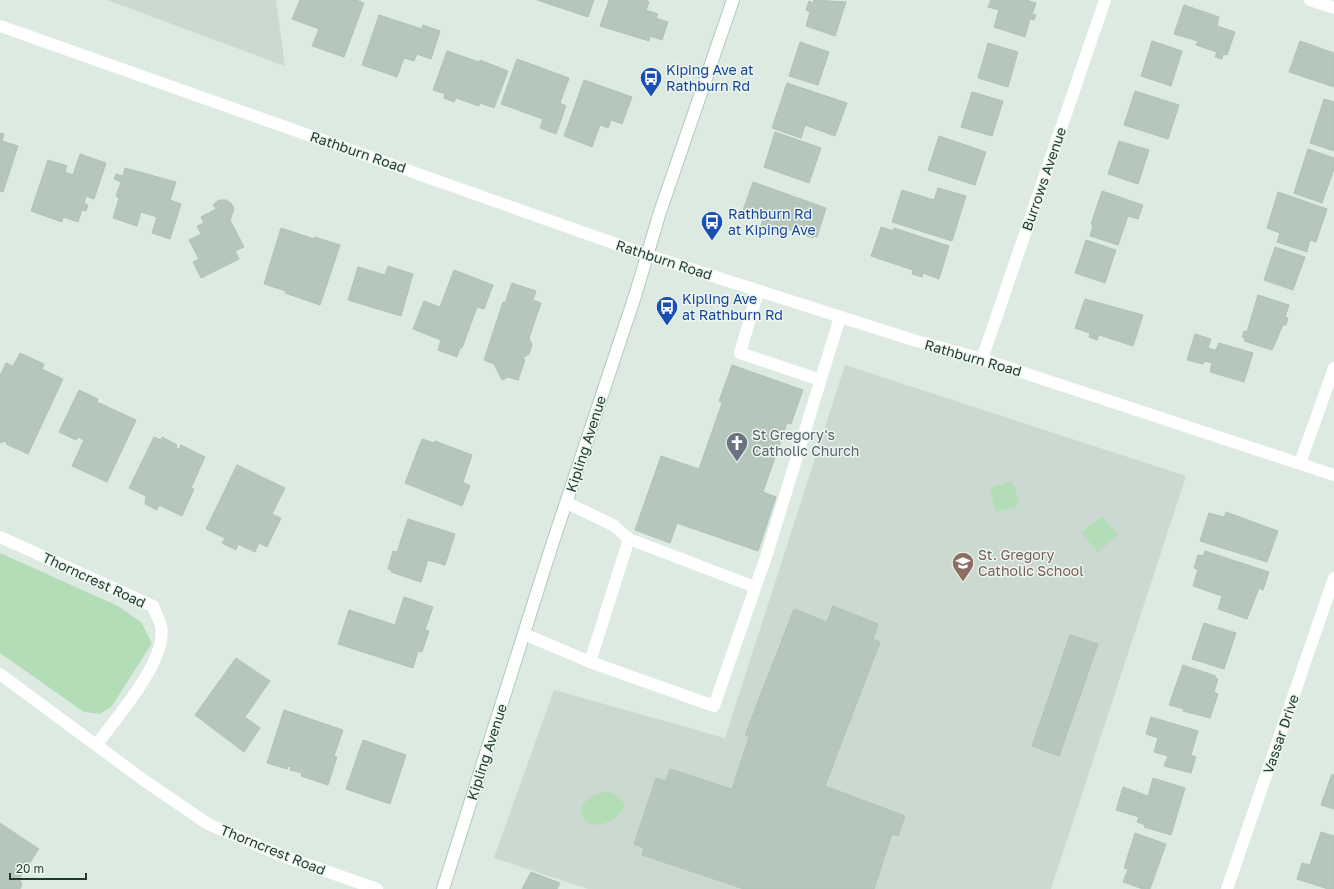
<svg xmlns="http://www.w3.org/2000/svg" width="1334" height="889" viewBox="0 0 1334 889" font-family="'Golos Text',sans-serif">
<style>
.built{fill:#cbd9d0}
.green{fill:#b3ddb7}
.building{fill:#b5c7bc;stroke:#afc3b7}
.lines{fill:none;stroke-linecap:round;stroke-linejoin:round}
.secondary-casing{stroke:#afcabb;stroke-width:14}
.service{stroke:#fff;stroke-width:12}
.minor{stroke:#fff;stroke-width:12}
.tertiary{stroke:#fff;stroke-width:12}
.secondary{stroke:#fff;stroke-width:12}
.labels{text-anchor:middle;stroke-width:3;stroke-linejoin:round;paint-order:stroke}
.transit-label{font-size:14px;fill:#164399;stroke:#edf6f0;text-anchor:start}
.street-label{font-size:14px;fill:#1e392d;stroke:#edf6f0}
.worship-label{font-size:14px;fill:#5b616d;stroke:#edf6f0;text-anchor:start}
.education-label{font-size:14px;fill:#785e54;stroke:#edf6f0;text-anchor:start}
</style>
<rect width="100%" height="100%" fill="#dceae1"/>
<g class="built">
<polygon points="107,0 276,0 285,66"/>
<polygon points="845,365 1186,476 1051,889 588,889 494,858 554,690 725,738"/>
</g>
<g class="green">
<polygon points="1012,481 1018,498 1017,507 996,512 990,491 993,487"/>
<polygon points="1102,516 1118,535 1098,552 1081,533"/>
<polygon points="0,553 118,606 141,622 152,643 112,706 100,714 84,712 0,653"/>
<path d="M607,791c10,3 15,6 18,16 -31,43 -71,-4 -18,-16z"/>
</g>
<g class="building">
<polygon points="300,0 356,0 364,3 344,57 312,46 319,29 292,19"/>
<polygon points="537,0 594,0 588,17"/>
<polygon points="609,0 647,0 649,2 646,10 658,14 656,18 668,22 662,40 650,36 649,41 600,26"/>
<polygon points="814,0 846,2 835,36 806,26 810,12 806,10 809,1 813,3"/>
<polygon points="991,0 1026,0 1036,3 1032,14 1036,15 1034,20 1030,19 1025,37 994,27 999,10 988,7"/>
<polygon points="1184,5 1219,17 1217,26 1235,32 1227,55 1223,54 1222,59 1215,57 1217,52 1196,45 1198,41 1174,34"/>
<polygon points="379,15 422,29 423,25 440,31 431,59 417,54 414,61 404,58 397,77 362,65"/>
<polygon points="1152,41 1182,51 1171,86 1141,76"/>
<polygon points="1300,41 1334,53 1334,87 1289,72"/>
<polygon points="800,42 829,52 818,85 789,76"/>
<polygon points="988,43 1018,52 1008,87 978,78"/>
<polygon points="447,51 479,62 480,60 508,71 494,108 480,103 479,106 456,98 454,102 444,98 445,94 433,90"/>
<polygon points="517,59 569,78 560,103 566,106 556,134 540,128 543,119 501,104"/>
<polygon points="584,80 632,97 622,124 611,120 608,128 600,125 592,147 564,136"/>
<polygon points="787,83 847,103 835,136 805,125 801,138 772,128"/>
<polygon points="1135,91 1179,105 1168,139 1124,125"/>
<polygon points="972,92 1003,101 992,136 961,127"/>
<polygon points="1324,99 1334,102 1334,151 1310,143"/>
<polygon points="775,132 821,148 809,183 764,167"/>
<polygon points="0,133 4,134 2,141 18,146 3,192 0,191"/>
<polygon points="939,136 986,152 975,185 928,170"/>
<polygon points="1119,141 1149,150 1138,184 1108,174"/>
<polygon points="1308,149 1334,158 1334,169 1322,203 1294,193"/>
<polygon points="80,154 106,163 94,199 86,196 84,203 88,205 86,211 82,210 78,222 63,217 62,222 31,211 48,160 67,166 65,172 73,175"/>
<polygon points="125,168 176,182 170,200 181,204 170,239 152,233 157,217 141,212 137,226 113,218 119,198 116,196 121,182 114,179 116,174 123,176"/>
<polygon points="753,182 826,208 817,237 814,236 813,238 784,228 782,234 760,227 763,220 742,213"/>
<polygon points="938,188 966,196 952,241 892,222 902,190 934,200"/>
<polygon points="1102,191 1143,205 1138,219 1128,216 1118,245 1090,236 1093,225 1091,224"/>
<polygon points="1278,192 1327,209 1316,242 1310,240 1307,252 1277,242 1280,233 1267,228"/>
<polygon points="219,200 226,200 231,203 234,209 230,220 244,247 235,251 239,259 201,278 193,262 199,259 189,240 201,234 197,226 204,223 201,217 216,209 213,205"/>
<polygon points="881,227 893,231 894,228 949,246 939,279 923,273 922,277 912,274 913,270 871,256"/>
<polygon points="281,228 314,239 315,237 340,245 320,305 285,293 286,291 264,284"/>
<polygon points="1086,240 1116,250 1105,283 1075,273"/>
<polygon points="1275,247 1305,257 1293,290 1264,280"/>
<polygon points="388,266 413,274 401,316 348,300 358,267 385,275"/>
<polygon points="454,270 493,285 484,309 477,307 462,348 460,348 457,357 438,350 441,340 413,329 424,301 440,307"/>
<polygon points="512,283 536,291 533,300 541,303 529,338 532,345 529,354 523,358 525,360 518,380 508,377 502,380 494,364 484,360 503,302 505,303"/>
<polygon points="1258,295 1289,305 1285,317 1288,318 1286,325 1283,325 1272,350 1244,341 1245,338 1242,337 1244,331 1247,332"/>
<polygon points="1085,299 1143,315 1133,346 1099,335 1097,340 1089,337 1090,333 1075,328"/>
<polygon points="1195,334 1211,339 1208,348 1216,350 1219,343 1253,353 1244,382 1210,372 1212,363 1204,361 1203,364 1187,360"/>
<polygon points="20,353 44,364 42,369 63,379 28,454 6,444 7,442 4,441 2,443 0,442 0,376 6,363 13,366"/>
<polygon points="732,365 803,390 791,424 787,423 763,492 776,497 758,551 677,523 670,543 635,530 661,456 699,469 722,403 719,401"/>
<polygon points="79,390 98,399 97,402 136,420 107,482 72,466 84,440 78,437 76,440 59,432"/>
<polygon points="154,437 161,440 162,437 177,445 176,448 179,449 181,445 205,457 191,488 194,489 182,516 161,506 158,506 157,510 145,504 146,496 129,488"/>
<polygon points="422,439 434,443 435,441 472,455 463,482 470,486 462,506 405,483"/>
<polygon points="237,465 285,488 272,514 281,518 267,547 259,543 255,552 238,544 236,550 222,543 225,538 206,529"/>
<polygon points="1226,512 1278,531 1267,562 1200,541 1209,513 1224,517"/>
<polygon points="408,519 455,534 445,565 428,560 421,582 391,572 392,570 388,569 393,551 397,552"/>
<polygon points="1205,551 1269,572 1263,590 1259,588 1247,619 1218,609 1222,596 1193,586 1198,569 1194,568 1198,555 1203,556"/>
<polygon points="404,597 433,607 425,630 429,631 422,652 418,651 413,668 338,644 349,610 395,625"/>
<polygon points="833,606 878,624 873,639 880,642 825,786 905,816 898,836 892,834 874,889 744,889 642,855 644,848 634,844 656,778 666,781 670,769 732,789 749,737 745,735 794,609 827,622"/>
<polygon points="1204,623 1236,633 1224,669 1192,659"/>
<polygon points="1070,635 1098,644 1059,756 1032,746"/>
<polygon points="236,658 270,681 245,717 260,728 244,752 195,715"/>
<polygon points="1183,665 1216,676 1215,678 1218,679 1214,692 1218,694 1210,718 1183,711 1184,709 1169,705"/>
<polygon points="284,710 343,730 334,756 337,757 328,785 301,776 302,773 290,770 291,767 288,766 287,769 267,763"/>
<polygon points="1151,717 1198,731 1191,755 1196,757 1191,773 1164,766 1168,756 1154,752 1158,738 1146,734"/>
<polygon points="363,740 406,755 390,804 346,789"/>
<polygon points="1332,774 1334,775 1334,809 1321,805"/>
<polygon points="1153,778 1185,788 1171,835 1144,827 1145,825 1137,822 1139,817 1116,810 1123,787 1148,796"/>
<polygon points="0,823 39,849 19,879 22,884 20,889 0,889"/>
<polygon points="1321,832 1334,836 1334,889 1328,889 1297,879 1302,863 1310,865"/>
<polygon points="1135,833 1166,844 1150,889 1143,889 1123,882 1128,869 1124,868"/>
<polygon points="531,872 560,883 557,889 522,889"/>
</g>
<g class="lines">
<g class="secondary-casing">
<polyline id="secondary" points="443,889 551,548 635,296 660,212 733,0"/>
</g>
<g class="service">
<polyline points="758,291 740,353 820,380"/>
<polyline points="567,503 613,525 629,539 755,587"/>
<polyline points="524,634 590,662 714,706 767,554 840,317"/>
<polyline points="590,662 629,539"/>
</g>
<g class="minor">
<polyline points="1310,0 1334,8"/>
<polyline points="982,359 1105,0"/>
<polyline points="1300,463 1334,368"/>
<path d="M0,537l153,69c2,7 7,14 8,20 7,34 -45,92 -64,118"/>
<polyline points="0,674 142,779 208,824 283,856 377,889"/>
<polyline points="1227,889 1334,578"/>
</g>
<polyline class="tertiary" points="0,26 647,255 913,340 982,359 1334,475"/>
<use href="#secondary" class="secondary"/>
</g>
<defs>
<g id="bus-pin" transform="scale(1.15)"><path d="M0 17L-7.5 6A9.5 9.5 0 1 1 7.5 6Z" fill="#1a4fb4" stroke="#edf6f0"/><path d="M-5-6H5V4H4V6H2V4H-2V6H-4V4H-5ZM-3.5-4V0h7V-4ZM-3.5 1.2v1.5H-2V1.2ZM2 1.2v1.5H3.5V1.2Z" fill="#fff"/></g>
<g id="church-pin" transform="scale(1.15)"><path d="M0 17L-7.5 6A9.5 9.5 0 1 1 7.5 6Z" fill="#6b7280" stroke="#edf6f0"/><path d="M-1.2-6h2.4v3.5h3.3v2.4h-3.3V6h-2.4V-.1h-3.3v-2.4h3.3Z" fill="#fff"/></g>
<g id="school-pin" transform="scale(1.15)"><path d="M0 17L-7.5 6A9.5 9.5 0 1 1 7.5 6Z" fill="#8d6e63" stroke="#edf6f0"/><path d="M0-5L7-2L0 1L-7-2ZM-4 1L0 2.5L4 1V4Q0 6-4 4Z" fill="#fff"/></g>
</defs>
<g fill-rule="evenodd">
<use href="#bus-pin" x="651" y="78"/>
<use href="#bus-pin" x="712" y="222"/>
<use href="#bus-pin" x="667" y="307"/>
<use href="#church-pin" x="737" y="443"/>
<use href="#school-pin" x="963" y="563"/>
</g>
<g class="labels">
<g class="transit-label">
<text x="666" y="75">Kiping Ave at<tspan x="666" dy="16">Rathburn Rd</tspan></text>
<text x="728" y="219">Rathburn Rd<tspan x="728" dy="16">at Kiping Ave</tspan></text>
<text x="682" y="304">Kipling Ave<tspan x="682" dy="16">at Rathburn Rd</tspan></text>
</g>
<g class="street-label">
<text transform="translate(358 152) rotate(19)" y="5">Rathburn Road</text>
<text transform="translate(1044 179) rotate(-71)" y="5">Burrows Avenue</text>
<text transform="translate(664 260) rotate(18)" y="5">Rathburn Road</text>
<text transform="translate(973 358) rotate(16)" y="5">Rathburn Road</text>
<text transform="translate(586 444) rotate(-72)" y="5">Kipling Avenue</text>
<text transform="translate(94 580) rotate(25)" y="5">Thorncrest Road</text>
<text transform="translate(1281 734) rotate(-71)" y="5">Vassar Drive</text>
<text transform="translate(487 752) rotate(-72)" y="5">Kipling Avenue</text>
<text transform="translate(273 850) rotate(22)" y="5">Thorncrest Road</text>
</g>
<g class="worship-label">
<text x="752" y="440">St Gregory's<tspan x="752" dy="16">Catholic Church</tspan></text>
</g>
<g class="education-label">
<text x="978" y="560">St. Gregory<tspan x="978" dy="16">Catholic School</tspan></text>
</g>
</g>
<path d="M10 873v6h76v-6" fill="none" stroke="#1e392d" stroke-width="2"/>
<text x="16" y="873" font-size="12" fill="#1e392d" stroke="#edf6f0" stroke-width="3" paint-order="stroke">20 m</text>
</svg>
